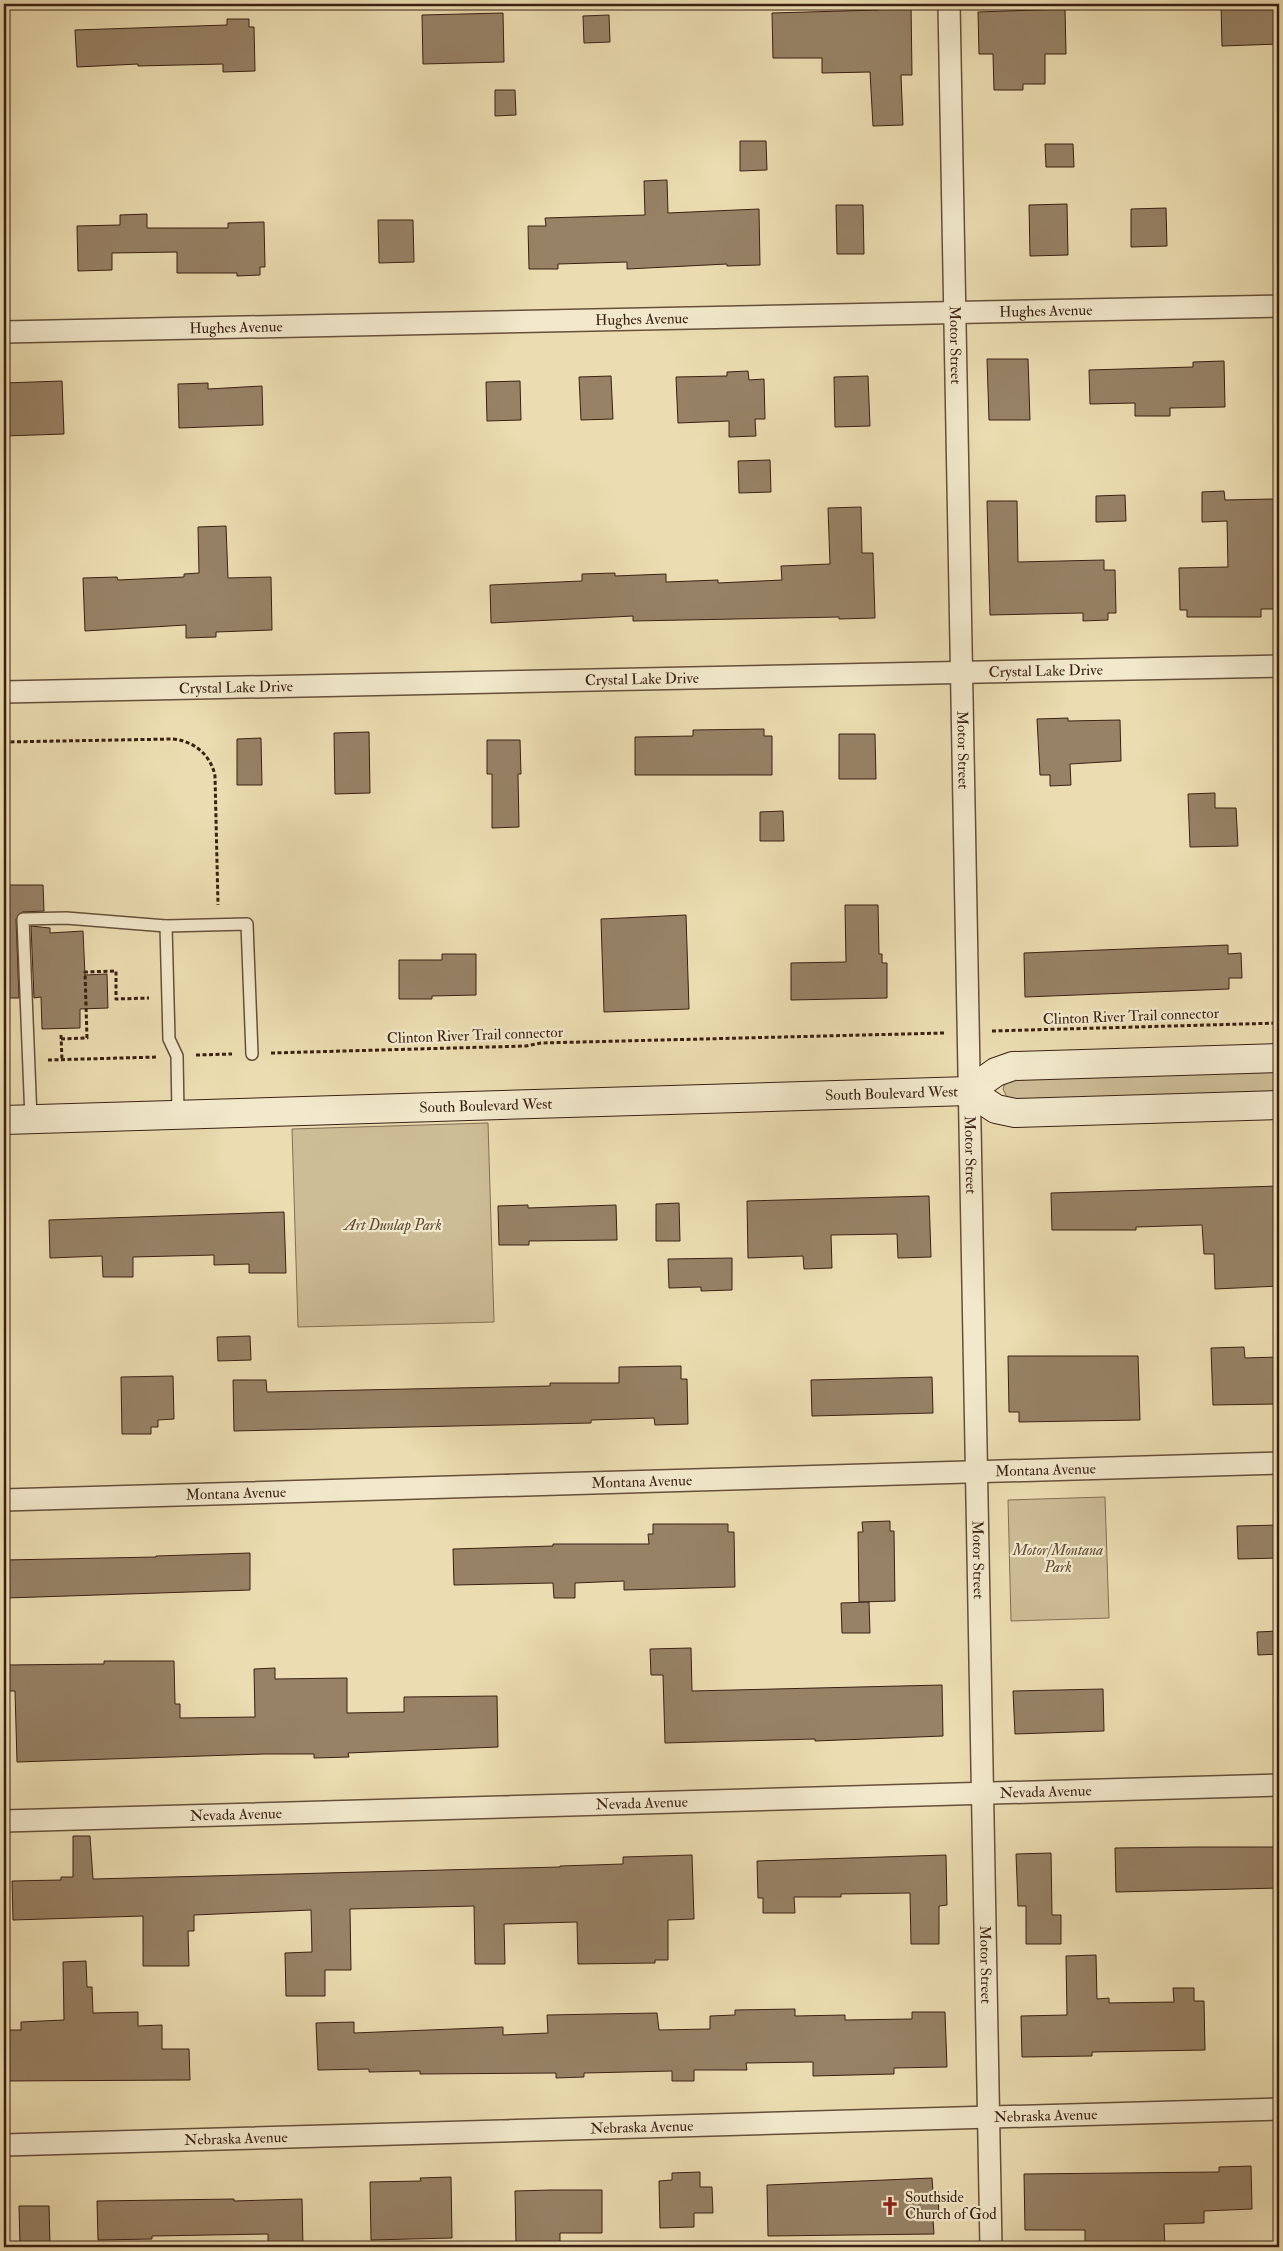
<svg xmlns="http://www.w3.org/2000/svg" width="1283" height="2251" viewBox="0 0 1283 2251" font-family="'IM FELL Double Pica',serif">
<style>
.green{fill:#cdbd96;stroke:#846e55}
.building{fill:#978266;stroke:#3b2014}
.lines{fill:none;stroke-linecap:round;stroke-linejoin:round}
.lane-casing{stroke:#674f3b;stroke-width:14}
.street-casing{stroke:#674f3b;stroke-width:24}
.secondary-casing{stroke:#3b2014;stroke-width:30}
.path{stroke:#3b2014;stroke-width:3;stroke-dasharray:4 2.5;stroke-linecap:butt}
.lane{stroke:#f2e9cc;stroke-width:11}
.street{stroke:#f2e9cc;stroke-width:21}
.secondary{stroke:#f2e9cc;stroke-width:28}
.labels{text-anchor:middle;stroke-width:4.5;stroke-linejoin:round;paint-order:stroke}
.street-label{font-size:15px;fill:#3b2014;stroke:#f2e9cc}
.park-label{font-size:15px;font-style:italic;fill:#604734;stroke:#f2e9cc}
.poi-label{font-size:15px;fill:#3b2014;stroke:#f2e9cc;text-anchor:start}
</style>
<rect width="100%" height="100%" fill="#ebddb1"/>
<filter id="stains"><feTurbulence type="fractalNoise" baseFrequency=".004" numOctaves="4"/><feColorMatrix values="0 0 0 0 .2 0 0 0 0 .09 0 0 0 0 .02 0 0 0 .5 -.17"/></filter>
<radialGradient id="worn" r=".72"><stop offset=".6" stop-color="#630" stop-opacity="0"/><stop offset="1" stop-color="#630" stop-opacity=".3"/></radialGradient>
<g class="green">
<polygon points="1279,1071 1279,1094 1008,1099 1003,1089 1005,1083 1013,1079"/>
<polygon points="488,1123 494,1322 298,1327 292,1129"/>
<polygon points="1105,1497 1109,1618 1011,1621 1008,1500"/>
</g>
<g class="building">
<polygon points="878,4 911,4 912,75 901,75 903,125 873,126 870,72 822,73 822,58 773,58 772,13 878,10"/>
<polygon points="1221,4 1279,4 1279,44 1222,46"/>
<polygon points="1065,9 1066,54 1045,54 1045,84 1023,84 1023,90 994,90 993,54 979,54 978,12"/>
<polygon points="503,13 504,62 423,64 422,15"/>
<polygon points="609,15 610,42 584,43 583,16"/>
<polygon points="227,19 249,19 249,27 254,27 255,71 223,72 223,64 138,66 138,64 77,67 75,30 227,25"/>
<polygon points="495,90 515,90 516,115 495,116"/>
<polygon points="740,141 766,141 767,170 740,171"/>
<polygon points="1045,144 1073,144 1074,167 1046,167"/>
<polygon points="667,180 668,213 759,209 760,265 727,266 727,264 627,269 627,262 558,264 558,269 529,269 528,226 546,226 545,218 645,215 644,181"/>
<polygon points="1067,204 1068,255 1030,256 1029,205"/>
<polygon points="836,205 863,205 864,254 837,254"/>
<polygon points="1166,208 1167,246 1131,247 1131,209"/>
<polygon points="147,214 147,228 228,228 228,223 264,222 265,267 260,267 260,275 237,276 237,273 177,273 177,252 112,253 112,270 78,271 77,226 120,225 120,215"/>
<polygon points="378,220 413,220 414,262 379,263"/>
<polygon points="987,359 1028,359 1030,420 989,420"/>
<polygon points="1224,361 1225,407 1170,408 1170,416 1135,416 1135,403 1090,404 1089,370 1193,367 1193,362"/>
<polygon points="748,371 749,380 764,379 765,419 755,419 756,436 729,437 729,421 678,423 676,377 727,376 727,372"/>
<polygon points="611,376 613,419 581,420 579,377"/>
<polygon points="868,376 870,426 835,427 834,377"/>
<polygon points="62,381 64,434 4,436 4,383"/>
<polygon points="520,381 521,420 487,421 486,382"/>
<polygon points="208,383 208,389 262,386 263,425 179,428 178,384"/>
<polygon points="770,460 771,492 739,493 738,461"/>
<polygon points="1224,491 1225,500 1274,499 1275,567 1279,567 1279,609 1261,609 1261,617 1187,617 1187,610 1180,610 1179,568 1228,567 1227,521 1202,522 1202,492"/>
<polygon points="1125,495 1126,521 1096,522 1096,496"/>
<polygon points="987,501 1017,501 1018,562 1104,560 1104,570 1115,570 1116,613 1108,613 1108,620 1083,621 1083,613 990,615"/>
<polygon points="861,507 862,553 873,553 875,618 839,619 839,617 633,621 633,616 491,623 490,585 582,581 582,574 615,573 615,576 666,574 666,582 718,580 718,583 782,580 781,566 830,564 828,508"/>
<polygon points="226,526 228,578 271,577 272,630 216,632 216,637 186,638 186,625 85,631 83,578 117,577 118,580 184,577 184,574 199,573 198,527"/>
<polygon points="1068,718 1068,721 1120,720 1121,761 1070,764 1071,785 1050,786 1050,775 1040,775 1037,719"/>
<polygon points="764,729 764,736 772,736 772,775 635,775 635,737 693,736 693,730"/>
<polygon points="369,732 370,793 335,794 334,733"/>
<polygon points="839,734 875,734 876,779 839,779"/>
<polygon points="261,738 262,785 237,785 237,739"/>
<polygon points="487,740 520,740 521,774 518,774 519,827 492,828 492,774 487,774"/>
<polygon points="1215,793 1215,808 1236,808 1238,846 1190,847 1188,794"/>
<polygon points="783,811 784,841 760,841 760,812"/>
<polygon points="4,885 43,885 44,911 22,912 16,919 19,998 4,998"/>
<polygon points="845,905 878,905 879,954 882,954 882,963 887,963 887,998 791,1000 791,963 846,962"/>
<polygon points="686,915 689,1009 604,1012 601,919"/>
<polygon points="31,926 50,928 50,933 83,931 85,975 107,974 108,1008 80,1009 80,1028 42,1029 41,997 34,998"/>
<polygon points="1228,945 1228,954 1241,953 1242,978 1229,978 1229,989 1025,997 1024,953"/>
<polygon points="442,954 476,954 476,995 432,996 432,999 399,999 399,960 442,960"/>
<polygon points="1279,1186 1279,1286 1215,1289 1214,1254 1204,1254 1202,1225 1136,1227 1136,1230 1052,1230 1051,1193"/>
<polygon points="929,1196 931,1257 898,1258 897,1234 831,1235 832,1268 804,1269 803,1256 748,1258 747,1201"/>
<polygon points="679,1203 680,1241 656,1241 656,1204"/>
<polygon points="528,1205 528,1208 616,1205 617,1240 529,1241 529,1245 499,1245 498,1206"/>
<polygon points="284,1212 286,1273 249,1273 249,1264 214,1265 214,1255 133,1257 133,1277 103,1277 102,1256 50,1258 49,1220"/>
<polygon points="732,1258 732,1290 701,1291 701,1287 669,1288 668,1259"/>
<polygon points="250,1336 251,1360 218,1361 217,1337"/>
<polygon points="1244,1347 1245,1358 1279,1357 1279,1404 1213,1405 1211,1348"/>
<polygon points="1008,1356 1138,1356 1140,1420 1019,1422 1019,1412 1009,1412"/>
<polygon points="681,1366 681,1379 687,1379 688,1424 655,1425 654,1418 591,1420 591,1423 234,1431 233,1380 266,1380 267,1392 550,1386 550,1383 619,1383 619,1367"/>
<polygon points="173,1376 174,1419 158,1420 158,1427 151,1427 151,1434 122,1434 121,1377"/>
<polygon points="932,1377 933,1413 812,1416 811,1380"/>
<polygon points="890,1521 890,1531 894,1531 895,1601 859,1602 858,1532 863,1532 862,1522"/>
<polygon points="653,1524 728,1524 728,1532 734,1532 735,1587 624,1590 624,1581 575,1583 575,1598 554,1598 553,1583 454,1585 453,1549 553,1546 553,1544 649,1544 648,1534 653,1534"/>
<polygon points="1279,1525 1279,1558 1238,1559 1237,1526"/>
<polygon points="250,1553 250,1590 6,1598 5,1560 156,1557 156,1556"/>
<polygon points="869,1602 870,1633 842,1633 841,1603"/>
<polygon points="1279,1631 1279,1654 1258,1655 1257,1632"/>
<polygon points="691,1648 692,1691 942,1685 943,1736 815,1741 815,1739 665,1743 663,1675 651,1675 650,1649"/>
<polygon points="104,1661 174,1661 175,1704 180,1704 180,1718 255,1717 254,1669 275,1668 275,1679 347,1678 347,1713 404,1712 404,1697 497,1696 498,1747 348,1753 349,1757 314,1758 314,1754 264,1754 17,1762 15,1691 6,1691 6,1665 104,1664"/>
<polygon points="1103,1689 1104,1731 1015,1734 1013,1691"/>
<polygon points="73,1836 90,1836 93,1879 560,1867 560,1866 623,1864 623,1857 692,1855 694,1919 668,1920 668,1960 655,1960 655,1963 578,1964 577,1922 504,1924 505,1964 475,1964 474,1906 350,1909 351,1970 325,1970 325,1996 286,1996 285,1953 312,1952 311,1910 194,1915 194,1931 188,1931 189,1966 143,1966 143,1916 13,1920 12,1881 61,1880 61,1877 73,1877"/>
<polygon points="1198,1847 1279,1847 1279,1888 1116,1892 1115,1848"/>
<polygon points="1051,1853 1052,1915 1061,1915 1061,1944 1026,1944 1026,1906 1018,1906 1016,1854"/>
<polygon points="946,1855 947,1905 939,1906 939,1944 911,1944 910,1893 841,1894 841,1897 794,1897 795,1913 763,1913 763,1898 758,1898 757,1861"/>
<polygon points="1096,1955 1097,1999 1109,1998 1109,2003 1174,2002 1173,1988 1194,1988 1194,2001 1204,2001 1205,2050 1092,2052 1092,2056 1022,2057 1021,2016 1067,2015 1066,1956"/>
<polygon points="86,1961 87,1987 92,1987 93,2013 138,2012 138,2026 162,2025 162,2049 189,2049 190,2080 4,2081 4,2030 21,2030 21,2022 64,2020 63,1962"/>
<polygon points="795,2009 795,2016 845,2015 845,2020 912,2019 912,2012 945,2012 947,2067 894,2068 894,2074 813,2076 813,2062 746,2063 747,2070 694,2070 694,2081 672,2081 672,2071 584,2073 584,2077 556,2078 556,2073 420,2074 420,2071 369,2072 369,2069 318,2070 316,2023 354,2022 354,2033 503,2027 503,2035 548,2033 547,2015 657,2013 659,2030 710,2029 710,2016 735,2015 735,2010"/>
<polygon points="1251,2166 1252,2209 1204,2211 1204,2223 1164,2224 1165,2247 1085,2247 1085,2230 1025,2230 1024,2174 1219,2172 1219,2167"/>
<polygon points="700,2172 700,2187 712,2187 713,2213 694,2213 694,2227 660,2228 659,2181 672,2180 672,2173"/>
<polygon points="451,2177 452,2238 371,2240 370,2182 421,2181 420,2178"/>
<polygon points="932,2178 933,2192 938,2191 939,2220 933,2220 934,2234 768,2236 767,2185"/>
<polygon points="551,2190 602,2190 602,2233 560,2233 560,2243 516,2245 515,2191"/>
<polygon points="234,2199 234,2201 302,2199 303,2247 268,2247 268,2234 152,2236 152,2239 98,2240 97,2201"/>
<polygon points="19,2206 49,2206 50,2245 20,2245"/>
</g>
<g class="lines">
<g class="lane-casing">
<g id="lane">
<polyline points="166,926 169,1039 177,1056 178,1114"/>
<polyline points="31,1119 23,919 66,918 166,926 247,924 252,1054"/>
</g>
</g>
<g class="street-casing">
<g id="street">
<path id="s1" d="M949,4l42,2243"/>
<path id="s2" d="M4,332l1275,-26"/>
<path id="s3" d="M4,692l1275,-26"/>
<path id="s4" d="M4,1500l1275,-37"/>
<path id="s5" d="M4,1821l1275,-36"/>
<path id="s6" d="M4,2145l1275,-36"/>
</g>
</g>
<g class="secondary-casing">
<g id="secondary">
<polyline points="969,1091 996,1109 1015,1113 1279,1105"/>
<path id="s7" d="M4,1120l965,-29 27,-19 17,-6 266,-8"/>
</g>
</g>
<g class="path">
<path d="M4,742l169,-3c21,2 38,16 42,37l3,129"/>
<polyline points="992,1031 1279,1023"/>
<polyline points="61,1035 62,1060"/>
<polyline points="61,1039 87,1038 85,972 116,971 116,999 149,998"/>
<polyline points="271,1053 526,1046 541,1043 944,1033"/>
<polyline points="196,1055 232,1054"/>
<polyline points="48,1060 157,1057"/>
</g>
<use href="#lane" class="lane"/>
<use href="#street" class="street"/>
<use href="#secondary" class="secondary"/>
</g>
<defs>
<g id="church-bare" transform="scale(1.5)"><path d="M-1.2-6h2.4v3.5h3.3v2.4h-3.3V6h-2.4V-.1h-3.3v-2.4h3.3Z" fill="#8f2418" stroke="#f2e9cc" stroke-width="2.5" paint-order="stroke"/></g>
</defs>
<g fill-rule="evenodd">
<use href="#church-bare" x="890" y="2206"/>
</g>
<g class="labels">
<g class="street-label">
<text dy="5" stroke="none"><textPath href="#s2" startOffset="1042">Hughes Avenue</textPath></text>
<text dy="5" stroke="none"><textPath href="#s2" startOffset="638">Hughes Avenue</textPath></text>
<text dy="5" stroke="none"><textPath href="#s2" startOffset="232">Hughes Avenue</textPath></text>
<text dy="5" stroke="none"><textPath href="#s1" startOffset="341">Motor Street</textPath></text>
<text dy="5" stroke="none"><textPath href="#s3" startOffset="1042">Crystal Lake Drive</textPath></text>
<text dy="5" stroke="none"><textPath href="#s3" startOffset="638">Crystal Lake Drive</textPath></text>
<text dy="5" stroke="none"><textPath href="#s3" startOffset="232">Crystal Lake Drive</textPath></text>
<text dy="5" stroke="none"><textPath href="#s1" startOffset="746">Motor Street</textPath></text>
<text transform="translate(1131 1016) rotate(-2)" y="5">Clinton River Trail connector</text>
<text transform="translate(475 1035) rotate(-2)" y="5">Clinton River Trail connector</text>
<text dy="5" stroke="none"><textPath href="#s7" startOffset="888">South Boulevard West</textPath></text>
<text dy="5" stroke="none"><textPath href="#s7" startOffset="482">South Boulevard West</textPath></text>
<text dy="5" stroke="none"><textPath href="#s1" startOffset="1151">Motor Street</textPath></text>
<text dy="5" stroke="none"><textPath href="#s4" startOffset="1042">Montana Avenue</textPath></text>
<text dy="5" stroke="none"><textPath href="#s4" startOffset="638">Montana Avenue</textPath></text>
<text dy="5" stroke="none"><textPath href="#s4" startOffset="232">Montana Avenue</textPath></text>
<text dy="5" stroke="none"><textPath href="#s1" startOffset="1556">Motor Street</textPath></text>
<text dy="5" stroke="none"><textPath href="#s5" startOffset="1042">Nevada Avenue</textPath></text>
<text dy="5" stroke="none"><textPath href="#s5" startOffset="638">Nevada Avenue</textPath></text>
<text dy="5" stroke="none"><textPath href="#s5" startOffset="232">Nevada Avenue</textPath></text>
<text dy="5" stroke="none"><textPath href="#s1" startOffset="1961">Motor Street</textPath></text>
<text dy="5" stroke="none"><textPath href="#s6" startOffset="1042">Nebraska Avenue</textPath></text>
<text dy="5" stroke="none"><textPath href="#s6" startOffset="638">Nebraska Avenue</textPath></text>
<text dy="5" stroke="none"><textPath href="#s6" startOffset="232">Nebraska Avenue</textPath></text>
</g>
<g class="park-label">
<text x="393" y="1230">Art Dunlap Park</text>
<text x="1058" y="1555">Motor/Montana<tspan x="1058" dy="17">Park</tspan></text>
</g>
<g class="poi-label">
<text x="905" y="2202">Southside<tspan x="905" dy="17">Church of God</tspan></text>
</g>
</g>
<rect width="1283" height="2251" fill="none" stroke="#ebddb1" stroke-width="20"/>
<rect x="5" y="5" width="1273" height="2241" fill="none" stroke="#3b2014" stroke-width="2.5"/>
<rect x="10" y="10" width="1263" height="2231" fill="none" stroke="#3b2014"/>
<rect width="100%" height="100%" filter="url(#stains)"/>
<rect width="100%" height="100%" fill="url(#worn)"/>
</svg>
